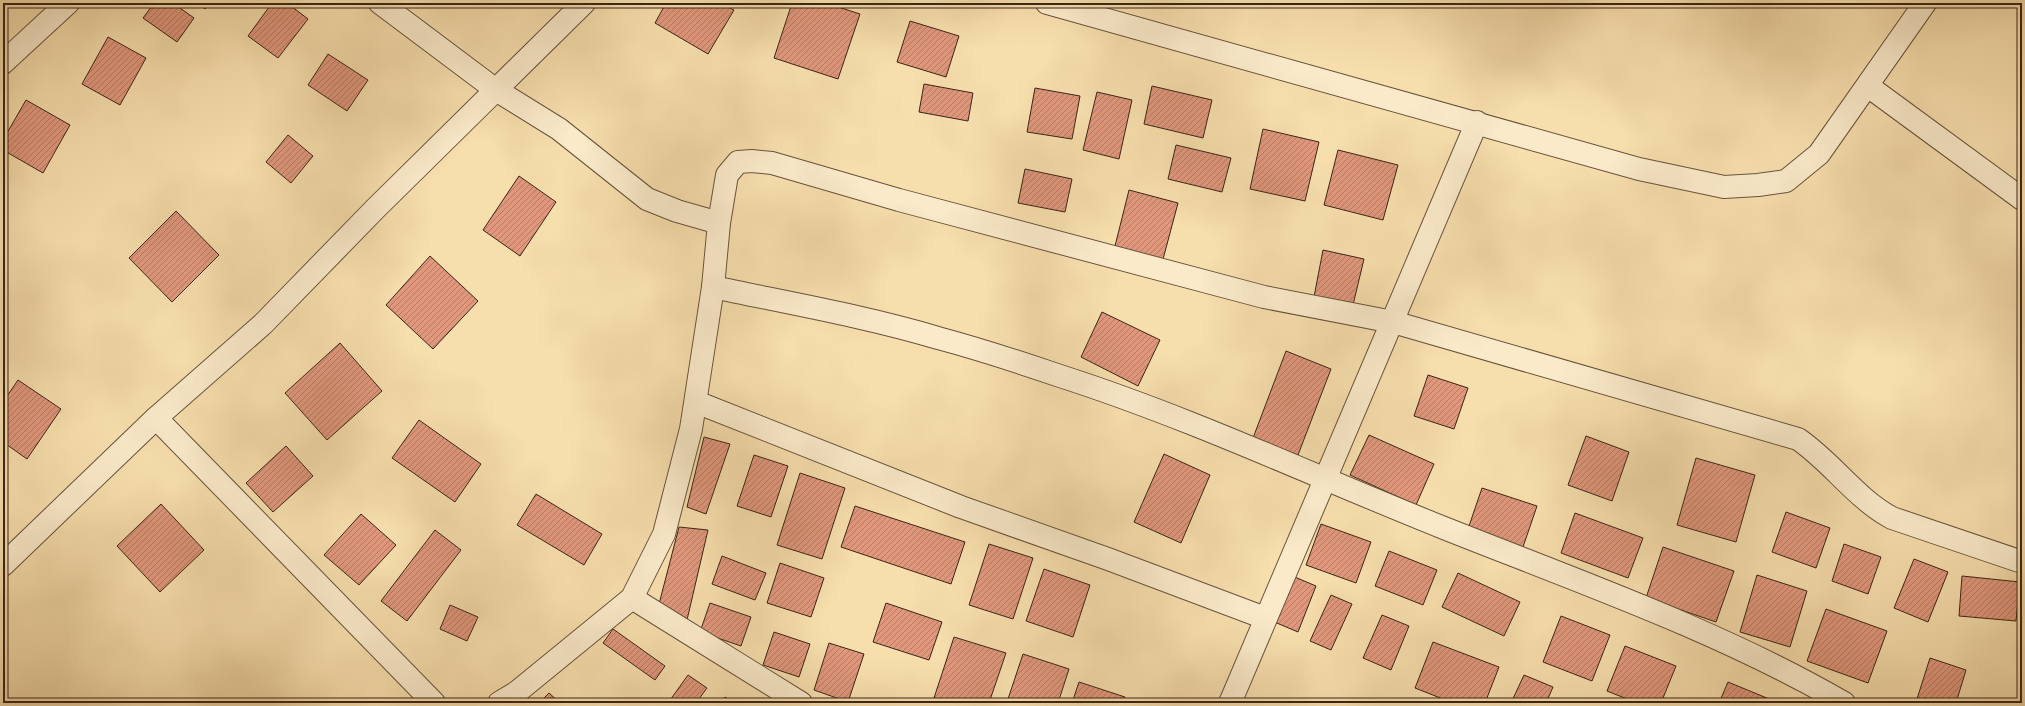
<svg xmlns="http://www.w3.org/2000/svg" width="2025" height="706" viewBox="0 0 2025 706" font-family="'EB Garamond',serif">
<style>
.building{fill:url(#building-hatch);stroke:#3a2516}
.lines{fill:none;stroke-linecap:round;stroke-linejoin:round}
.minor-casing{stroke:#69533c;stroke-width:24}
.minor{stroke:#faeaca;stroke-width:22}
</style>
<defs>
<pattern id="building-hatch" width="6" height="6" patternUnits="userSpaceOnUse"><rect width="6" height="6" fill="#e0977c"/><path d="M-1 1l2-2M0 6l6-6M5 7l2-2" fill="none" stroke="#b77b65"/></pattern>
</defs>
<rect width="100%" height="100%" fill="#f7dead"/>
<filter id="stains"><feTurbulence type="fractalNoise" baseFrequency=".005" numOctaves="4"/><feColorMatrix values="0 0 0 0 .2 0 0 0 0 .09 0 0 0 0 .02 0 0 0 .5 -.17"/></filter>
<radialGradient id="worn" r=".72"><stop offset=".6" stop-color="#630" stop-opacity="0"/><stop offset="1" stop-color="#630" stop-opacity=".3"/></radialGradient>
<g class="building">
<polygon points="154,3 173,3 194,18 177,42 143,18"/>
<polygon points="198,3 209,3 205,9"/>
<polygon points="272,3 287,3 308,19 278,58 248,36"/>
<polygon points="666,3 721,3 734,10 708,54 655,23"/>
<polygon points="792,3 826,3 860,14 838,79 774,58"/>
<polygon points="910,21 959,36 946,77 897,62"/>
<polygon points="108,37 146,58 120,105 82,84"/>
<polygon points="328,54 368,80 347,111 308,85"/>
<polygon points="924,84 973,93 968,121 919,112"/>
<polygon points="1152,86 1212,100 1203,138 1144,124"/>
<polygon points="1035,88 1080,96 1072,139 1027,132"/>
<polygon points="1097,92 1132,100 1119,159 1083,150"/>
<polygon points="26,100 70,125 43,173 3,150 3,140"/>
<polygon points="1263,129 1319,142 1305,201 1250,189"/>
<polygon points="288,135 313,156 291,183 266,162"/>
<polygon points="1176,145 1231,158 1222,192 1168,179"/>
<polygon points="1338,150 1398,165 1383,220 1324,205"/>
<polygon points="1025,169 1072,179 1065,212 1018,203"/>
<polygon points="519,176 556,202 520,256 483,230"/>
<polygon points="1129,190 1178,203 1162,263 1114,250"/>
<polygon points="176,211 219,255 172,302 129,258"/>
<polygon points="1323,250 1364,259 1353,305 1313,302"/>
<polygon points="430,256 478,301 433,349 386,305"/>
<polygon points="1102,312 1160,340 1138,386 1081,357"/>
<polygon points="340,343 382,391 327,440 285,393"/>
<polygon points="1286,351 1331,369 1298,455 1253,438"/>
<polygon points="1428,375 1468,388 1454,429 1414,416"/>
<polygon points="18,380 61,409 27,459 3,442 3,402"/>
<polygon points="419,420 481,464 455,502 392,458"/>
<polygon points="1369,435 1434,464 1416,505 1350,475"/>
<polygon points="1586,436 1629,452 1612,501 1568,485"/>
<polygon points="704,437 730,444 706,514 687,507"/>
<polygon points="286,446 313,476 273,512 246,483"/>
<polygon points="1164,454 1210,475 1181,543 1134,522"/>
<polygon points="754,455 788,466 771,517 737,506"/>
<polygon points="1696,458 1755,475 1736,542 1677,525"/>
<polygon points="800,473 845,488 822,559 777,545"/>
<polygon points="1482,488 1537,506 1523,547 1468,529"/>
<polygon points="536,494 602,534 584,565 517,525"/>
<polygon points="161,504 204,550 160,592 117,546"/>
<polygon points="855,506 965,542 951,584 841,547"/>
<polygon points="1786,512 1830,528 1816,568 1772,552"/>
<polygon points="1575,513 1643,538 1628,578 1561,553"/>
<polygon points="361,514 396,545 359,585 324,555"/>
<polygon points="1321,524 1371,542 1356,583 1306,565"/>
<polygon points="679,527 708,530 687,620 658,608"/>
<polygon points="435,530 461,550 407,621 381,601"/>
<polygon points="989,544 1033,558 1013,619 969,605"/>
<polygon points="1844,544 1881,557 1868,594 1832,581"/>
<polygon points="1663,547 1734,571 1716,622 1646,598"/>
<polygon points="1389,551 1437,570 1423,605 1375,586"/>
<polygon points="722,556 766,573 755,600 712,584"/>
<polygon points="1914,559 1948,572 1928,622 1894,608"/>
<polygon points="780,563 824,578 811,617 767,603"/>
<polygon points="1044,569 1090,585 1073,637 1026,621"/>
<polygon points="1458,573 1520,602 1504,636 1442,607"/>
<polygon points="1290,575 1316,586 1298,632 1272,621"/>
<polygon points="1757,575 1807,591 1790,647 1740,632"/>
<polygon points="1962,576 2020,582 2016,621 1959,616"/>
<polygon points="1331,595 1352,604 1331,650 1310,641"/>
<polygon points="710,603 751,617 741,646 700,632"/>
<polygon points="886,603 942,622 929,660 873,642"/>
<polygon points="450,605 478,617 467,641 440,629"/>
<polygon points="1826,609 1887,631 1868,683 1807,661"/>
<polygon points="1382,615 1409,626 1391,670 1363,658"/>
<polygon points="1561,616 1610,635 1592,681 1543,662"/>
<polygon points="613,629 665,666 655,680 603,643"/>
<polygon points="774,632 810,644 799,677 763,665"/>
<polygon points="954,637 1006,653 989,703 948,703 934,698"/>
<polygon points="1433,642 1499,667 1485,703 1453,703 1415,688"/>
<polygon points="829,643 864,654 848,702 814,690"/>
<polygon points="1625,646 1676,666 1661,703 1637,703 1607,691"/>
<polygon points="1023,654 1069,669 1058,703 1019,703 1008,699"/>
<polygon points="1930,658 1966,670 1956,703 1916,702"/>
<polygon points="688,675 707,688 696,703 668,703"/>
<polygon points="1524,675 1553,687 1546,703 1511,703"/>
<polygon points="1079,682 1125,697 1123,703 1072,703"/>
<polygon points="1728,682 1779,703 1719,703"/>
<polygon points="549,693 560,703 539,703"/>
<polygon points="725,697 734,703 720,703"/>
</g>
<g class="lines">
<g class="minor-casing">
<g id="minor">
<polyline points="380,3 496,90 559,129 647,199 677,211 719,223 713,287 691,429 664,534 632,598 517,692 499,703"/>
<polyline points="1047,3 1639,169 1724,187 1758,185 1786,181 1819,154 1925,3"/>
<polyline points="3,63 68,3"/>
<polyline points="1868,86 2022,199"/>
<path d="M719,223l8,-48 11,-13 14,-1 20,2 127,37 365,97 129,25 405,117c34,23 57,59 94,79l130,44"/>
<path d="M713,287c75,16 151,29 225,51 41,11 81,24 122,38 131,42 256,101 384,152 133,53 276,103 400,175"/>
<polyline points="696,402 961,507 1108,559 1265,618"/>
<polyline points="156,418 434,703"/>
<polyline points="3,565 156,418 263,324 375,209 584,3"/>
<polyline points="632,598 801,703"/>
<polyline points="1230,703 1477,122"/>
</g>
</g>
<use href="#minor" class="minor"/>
</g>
<rect width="2025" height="706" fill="none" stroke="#f7dead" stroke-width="16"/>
<rect x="4" y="4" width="2017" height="698" fill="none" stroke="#3a2516" stroke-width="2"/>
<rect x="8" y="8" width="2009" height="690" fill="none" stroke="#3a2516"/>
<rect width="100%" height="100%" filter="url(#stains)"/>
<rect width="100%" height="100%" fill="url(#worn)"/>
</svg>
